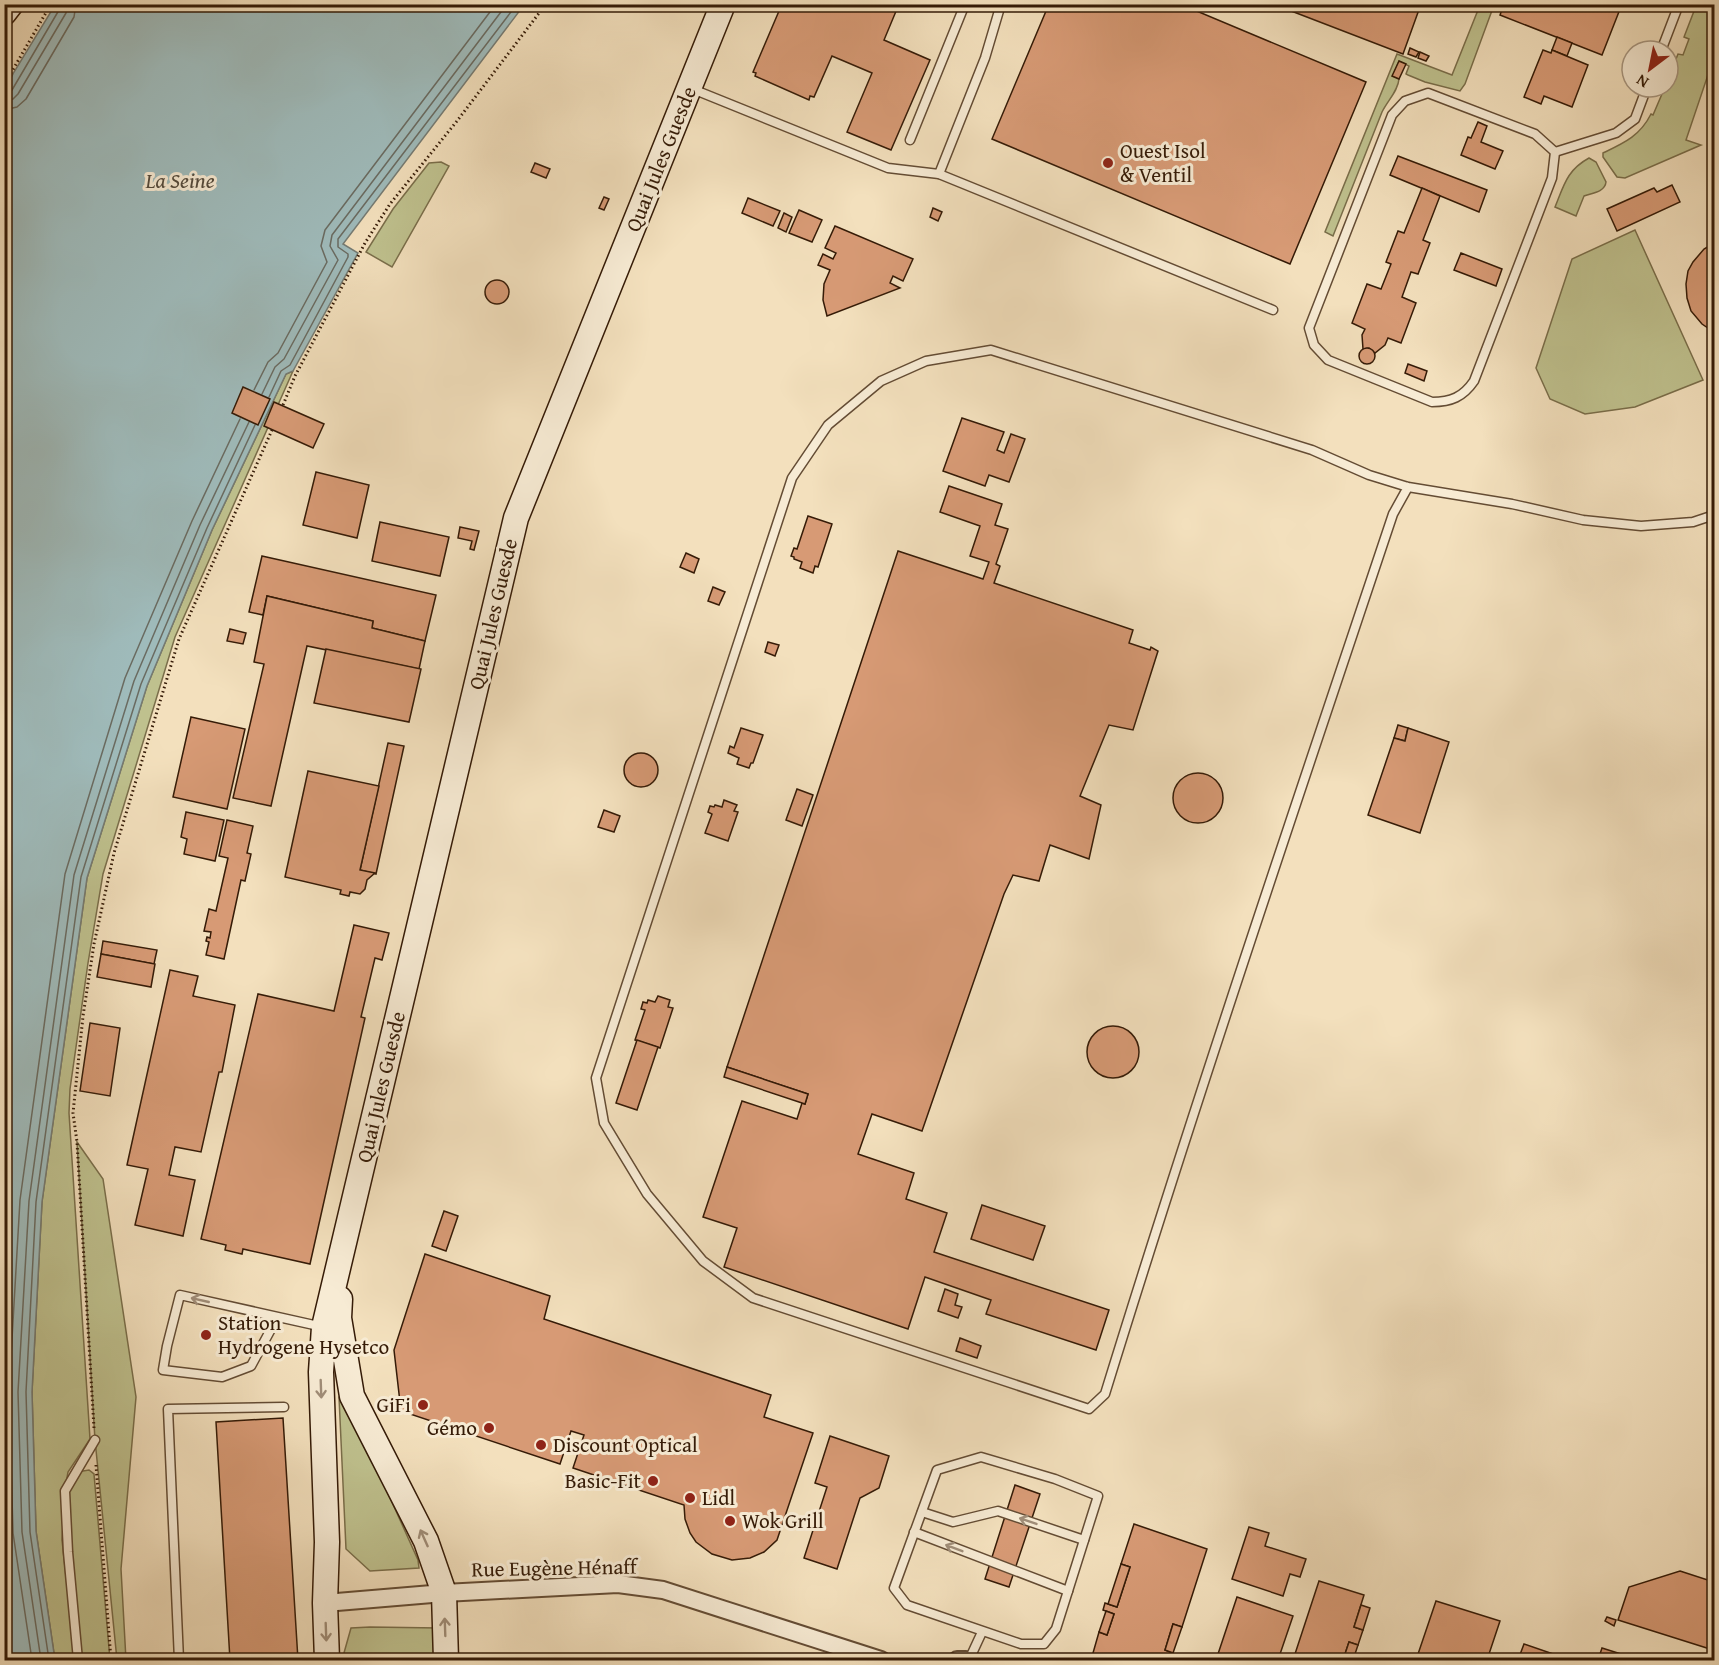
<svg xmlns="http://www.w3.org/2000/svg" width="1719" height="1665" viewBox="0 0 1719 1665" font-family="'Gentium Book Plus',serif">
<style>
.green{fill:#bfc18e;stroke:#7a6e4a;stroke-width:1.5}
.water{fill:#9fbbbb;stroke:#757b73;stroke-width:1.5}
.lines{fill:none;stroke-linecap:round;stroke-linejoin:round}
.shore{stroke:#6a6b61;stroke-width:1.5}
.building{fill:#d79a75;stroke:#351b07;stroke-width:1.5}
.lane-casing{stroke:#644c34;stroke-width:11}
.street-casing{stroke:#644c34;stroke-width:20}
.secondary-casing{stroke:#351b07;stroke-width:27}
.path{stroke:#351b07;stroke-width:3;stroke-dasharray:1.5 3;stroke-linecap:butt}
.lane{stroke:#f7ebd4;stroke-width:8}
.street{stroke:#f7ebd4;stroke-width:16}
.secondary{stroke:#f7ebd4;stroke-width:24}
.oneway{stroke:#a08d78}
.poi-dot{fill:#8f2418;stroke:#f7ebd4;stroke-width:2}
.labels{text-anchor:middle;stroke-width:6;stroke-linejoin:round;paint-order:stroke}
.poi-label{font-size:21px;fill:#351b07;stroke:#f7ebd4;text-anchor:start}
.street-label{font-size:21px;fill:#351b07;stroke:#f7ebd4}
.water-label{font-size:22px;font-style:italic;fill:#554b3d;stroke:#f7ebd4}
</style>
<rect width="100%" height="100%" fill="#f3e0bd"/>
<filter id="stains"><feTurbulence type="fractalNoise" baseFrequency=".00333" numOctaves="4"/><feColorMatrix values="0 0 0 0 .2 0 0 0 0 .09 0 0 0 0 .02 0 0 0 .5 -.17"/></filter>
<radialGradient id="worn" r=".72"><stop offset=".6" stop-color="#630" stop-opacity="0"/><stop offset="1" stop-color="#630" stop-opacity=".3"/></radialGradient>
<g class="green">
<path d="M1480,5h14l-29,79 -5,7 -35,-9 -17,-7 -2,-1 3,-8 -10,-5 -6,15 6,3c-1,12 -11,21 -17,33l-49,124 -8,-4 72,-178 55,21z"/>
<path d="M1700,5h14v52l-28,83 15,5 -76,33 -8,-1 -14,-20v-4c21,-10 37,-17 48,-39l2,1 12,-28h3v-8l10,-25 5,1 6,-16 -5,-2 12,-31z"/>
<path d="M1589,158l7,4 10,20c-1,10 -14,11 -22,14l-8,20 -21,-9c9,-22 12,-37 34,-49z"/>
<polygon points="441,162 449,166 392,267 366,252 393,209 429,163"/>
<polygon points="1635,230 1703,380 1635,407 1585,414 1550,399 1536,368 1572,259"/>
<polygon points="293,371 175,637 103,874 88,963 70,1089 69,1113 90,1439 68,1472 65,1489 77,1472 89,1470 94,1474 110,1660 79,1660 65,1495 62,1540 75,1660 55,1660 36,1531 32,1392 42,1202 87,878 147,686 212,530 286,374"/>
<polygon points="77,1142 103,1179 136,1397 121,1569 126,1660 117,1660 95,1440"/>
<polygon points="343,1393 418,1560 419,1568 370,1571 346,1549 339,1397"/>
<polygon points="370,1627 439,1628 440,1660 342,1660 351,1628"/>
</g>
<polygon class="water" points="55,5 524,5 343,244 358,253 293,371 286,374 212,530 147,686 87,878 42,1202 32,1392 36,1531 55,1660 4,1660 4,92 14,72"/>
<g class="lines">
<g class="shore">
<polyline points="4,93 12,90 59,10 60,4"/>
<polyline points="4,101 13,99 18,94 66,13 67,4"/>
<polyline points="4,110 17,107 26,99 74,17 76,4"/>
<polyline points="254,390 268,362 278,353 327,262 321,246 325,230 496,4"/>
<polyline points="262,394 275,367 284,359 338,260 330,246 332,235 507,4"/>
<polyline points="269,397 281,371 290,365 348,257 348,254 338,247 338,239 517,4"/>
<polyline points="32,1660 13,1533 9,1391 20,1200 65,874 125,678 192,521 240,419"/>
<polyline points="41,1660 22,1532 18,1392 29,1201 74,875 134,681 200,525 249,422"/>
<polyline points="49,1660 30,1532 26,1392 36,1202 81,877 141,684 207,528 255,425"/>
</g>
</g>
<g class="building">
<polygon points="782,4 899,4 884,40 930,60 891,150 847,132 872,73 832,56 814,97 810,96 809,100 755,76 756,73 753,72"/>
<polygon points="1049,4 1180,4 1366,82 1290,264 992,139"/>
<polygon points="1273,4 1421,4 1403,54"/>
<polygon points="1504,4 1622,4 1602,55 1500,15"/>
<polygon points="1557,37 1572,43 1567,56 1552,50"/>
<polygon points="1410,48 1419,52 1416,57 1408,54"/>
<polygon points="1543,50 1551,53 1552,50 1588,65 1572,107 1544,96 1541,104 1524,97"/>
<polygon points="1420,52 1429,56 1426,61 1418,58"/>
<polygon points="1399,61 1406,64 1399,79 1392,76"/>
<polygon points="1478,122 1487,126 1481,142 1503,151 1495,169 1461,155 1468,137 1471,138"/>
<polygon points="1398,156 1487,190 1479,212 1390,175"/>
<polygon points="535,163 550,169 546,178 531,172"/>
<polygon points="1672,185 1680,202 1617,231 1607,209 1654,188 1657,192"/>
<polygon points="1422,188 1440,196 1423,240 1430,243 1418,274 1411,272 1402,297 1416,303 1401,343 1388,338 1385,345 1375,353 1369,348 1363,349 1362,335 1365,329 1352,323 1367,284 1381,289 1391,264 1386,262 1398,231 1404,233"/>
<polygon points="604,197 609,199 604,210 599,208"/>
<polygon points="748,198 780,211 773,226 742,213"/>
<polygon points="933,208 942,212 938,221 930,217"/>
<polygon points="799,210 822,220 812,242 789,233"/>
<polygon points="784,213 792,217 786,232 778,228"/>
<polygon points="835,226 913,259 903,281 893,276 890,283 900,288 827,316 823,300 824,284 830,270 818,265 823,254 833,259 836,253 825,248"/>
<polygon points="1714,243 1714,332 1702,324 1691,311 1687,298 1686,284 1688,271 1693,262 1704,249"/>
<polygon points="1461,253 1502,269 1496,286 1454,270"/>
<circle cx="497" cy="292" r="12"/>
<circle cx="1367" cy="356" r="8"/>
<polygon points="1408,364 1427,371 1424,381 1405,373"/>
<polygon points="243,387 270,399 258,425 232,413"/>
<polygon points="274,402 324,424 313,448 264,426"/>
<polygon points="962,418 1004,432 997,450 1004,453 1011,434 1025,439 1009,482 989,475 985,486 943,471"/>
<polygon points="316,472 369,485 357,538 303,525"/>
<polygon points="949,486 1002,504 995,525 1008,529 996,564 1000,566 994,583 1133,630 1129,643 1150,650 1151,647 1158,651 1133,730 1109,725 1080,796 1101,805 1089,859 1050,845 1039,881 1013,875 1004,894 922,1131 872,1114 858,1154 914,1173 906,1199 947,1213 934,1252 1109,1310 1096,1350 986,1314 991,1300 925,1277 908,1329 724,1267 737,1228 703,1217 742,1101 797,1119 802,1103 805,1104 808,1094 727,1067 898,551 983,579 989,562 970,556 980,526 940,512"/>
<polygon points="808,516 832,524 818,567 815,566 813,573 800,568 802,562 794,559 794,557 791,556 794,548 797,549"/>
<polygon points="380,522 449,537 440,576 372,561"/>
<polygon points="460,527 479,531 474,550 470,549 472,541 458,538"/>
<polygon points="686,553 699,559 694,573 680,567"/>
<polygon points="262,556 436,595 425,641 372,628 373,621 267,596 263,615 249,612"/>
<polygon points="713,587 725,592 719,605 708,601"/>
<polygon points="267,596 373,621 372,628 425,641 419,669 307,646 271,806 233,798 264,664 254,662"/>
<polygon points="230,629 246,633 243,644 227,641"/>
<polygon points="768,642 779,645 775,656 765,652"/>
<polygon points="326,649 421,669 409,722 314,703"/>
<polygon points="191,717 245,729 227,809 173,797"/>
<polygon points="1398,725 1408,728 1405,741 1394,738"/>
<polygon points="741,728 763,735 753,763 751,763 749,768 737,764 739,758 728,753 730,746 734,748"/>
<polygon points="1408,728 1449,742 1420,833 1368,815 1394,738 1405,741"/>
<polygon points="388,743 404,746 376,874 360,870"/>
<circle cx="641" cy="770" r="17"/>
<polygon points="308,771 379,786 360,870 375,873 367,880 365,889 360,894 350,892 349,896 340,894 341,890 285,877"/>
<circle cx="1198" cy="798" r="25"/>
<polygon points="797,789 813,795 802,826 786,820"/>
<polygon points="724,800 737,805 734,811 738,812 728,841 705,833 712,814 708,812 710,806 714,807 715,805 722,807"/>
<polygon points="604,810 620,816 614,832 598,827"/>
<polygon points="186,812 224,820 215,861 184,854 187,839 181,837"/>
<polygon points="227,820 253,826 247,853 251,854 245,881 241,880 224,959 206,955 209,942 206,941 207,937 210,938 211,932 204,931 209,909 216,911 228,858 219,856"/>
<polygon points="354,925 389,933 382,960 375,958 361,1017 365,1018 310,1264 243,1249 242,1254 225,1250 226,1245 201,1239 258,994 334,1011"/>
<polygon points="103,941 157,950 154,964 101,954"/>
<polygon points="101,954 155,964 151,987 97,977"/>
<polygon points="170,970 198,976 193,996 235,1005 222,1072 219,1072 201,1152 175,1147 169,1175 195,1180 183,1236 135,1225 148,1169 127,1165"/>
<polygon points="658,996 670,1000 668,1007 673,1008 660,1048 635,1040 645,1010 641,1009 643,1002 647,1003 648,1000 655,1002"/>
<polygon points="90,1023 120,1028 110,1096 80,1091"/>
<circle cx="1113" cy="1052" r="26"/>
<polygon points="637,1040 658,1047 637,1110 616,1103"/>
<polygon points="727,1067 808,1094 805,1104 724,1077"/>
<polygon points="982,1205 1045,1226 1033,1260 971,1239"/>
<polygon points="444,1211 458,1216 446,1251 432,1246"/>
<polygon points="425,1254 550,1296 544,1319 771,1395 764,1417 813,1433 777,1540 764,1552 750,1558 732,1560 712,1554 696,1542 690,1533 685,1519 684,1505 573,1468 584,1435 571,1431 560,1464 401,1411 394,1350"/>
<polygon points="945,1289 958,1294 955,1305 962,1307 958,1318 938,1311"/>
<polygon points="960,1338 981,1346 977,1358 956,1351"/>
<polygon points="283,1418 298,1660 230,1660 216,1422"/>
<polygon points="830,1436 889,1456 879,1488 860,1498 837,1569 804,1558 827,1487 815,1483"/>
<polygon points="1015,1485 1040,1494 1009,1587 985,1579"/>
<polygon points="1134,1524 1207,1549 1182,1627 1173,1624 1165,1650 1173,1653 1171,1660 1091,1660 1099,1632 1107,1635 1114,1614 1103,1610 1105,1603 1117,1607 1130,1567 1121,1564"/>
<polygon points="1249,1527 1269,1533 1265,1546 1306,1559 1300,1577 1290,1574 1283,1596 1232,1579"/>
<polygon points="1121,1564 1130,1567 1117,1607 1108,1604"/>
<polygon points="1680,1571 1714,1582 1714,1635 1710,1649 1618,1620 1629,1587"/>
<polygon points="1319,1581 1364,1595 1354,1627 1363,1630 1358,1645 1349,1642 1343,1660 1293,1660"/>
<polygon points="1237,1597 1293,1616 1278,1660 1216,1660"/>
<polygon points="1436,1601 1500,1621 1487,1660 1416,1660"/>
<polygon points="1361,1605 1370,1608 1363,1630 1354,1627"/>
<polygon points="1106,1611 1114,1614 1107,1635 1099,1632"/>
<polygon points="1607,1617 1616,1620 1614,1626 1605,1621"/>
<polygon points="1173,1624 1182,1627 1173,1653 1165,1650"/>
<polygon points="1349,1642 1358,1645 1353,1660 1343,1660"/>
<polygon points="1524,1644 1562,1657 1561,1660 1518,1660"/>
<polygon points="1602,1648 1640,1660 1598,1660"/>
</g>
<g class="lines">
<g class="lane-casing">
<g id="lane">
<polyline points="1661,51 1679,4"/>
<polyline points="690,88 888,168 939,174 1273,310"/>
<path d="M1428,93l107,41 20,18 -3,26 -78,203c-11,16 -23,21 -42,21l-104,-42 -14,-15 -5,-17 83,-213 13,-14z"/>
<polyline points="910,140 965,4"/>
<polyline points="1555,152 1616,133 1635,119 1647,87"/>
<polyline points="939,174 985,58 1001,4"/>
<path d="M1408,487l-15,27c-98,293 -197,585 -288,880l-16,15 -336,-111 -50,-37 -56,-67 -43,-71 -8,-45 196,-600 36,-53 53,-44 45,-20 65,-11 321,100 57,25 39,12 104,17 71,16 58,6 52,-4 21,-7"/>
<polyline points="277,1318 251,1366 222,1377 163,1370 167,1346 180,1295 323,1327"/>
<polygon points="981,1457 1055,1479 1098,1496 1056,1629 1044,1644 1021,1644 907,1605 894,1588 937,1470"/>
<polyline points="922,1512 953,1522 998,1511 1084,1540"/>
<polyline points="914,1532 1068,1591"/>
<polyline points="78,1660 68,1552 65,1491 95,1440"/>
<polyline points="179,1660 168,1409 284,1407"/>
<polyline points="969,1660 982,1632"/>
</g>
</g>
<g class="street-casing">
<g id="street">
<polyline points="325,1603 444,1593 618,1584 663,1590 881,1660"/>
<polyline points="957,1660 966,1660"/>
</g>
</g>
<g class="secondary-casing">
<g id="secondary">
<polyline points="4,13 11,4"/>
<polyline points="340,1299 339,1318 352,1396 426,1541 444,1593 446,1660"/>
<polyline points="327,1660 325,1603 327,1542 321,1372 324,1327 516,518 723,4"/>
</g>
</g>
<g class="path">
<polyline points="4,85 51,4"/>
<polyline points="283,405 295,376 365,243 390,204 457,121 546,4"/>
<polyline points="94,1428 77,1142 73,1113 83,1016 94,944 114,853 179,639 272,430"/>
<polyline points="96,1465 111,1660"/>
</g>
<use href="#lane" class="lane"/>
<use href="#street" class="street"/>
<use href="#secondary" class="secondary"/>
</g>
<defs><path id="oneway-shaft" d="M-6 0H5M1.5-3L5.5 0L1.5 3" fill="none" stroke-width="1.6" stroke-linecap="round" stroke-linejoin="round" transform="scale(1.5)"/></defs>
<g class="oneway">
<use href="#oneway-shaft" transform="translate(200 1300) rotate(-167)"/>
<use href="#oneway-shaft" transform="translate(321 1389) rotate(88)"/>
<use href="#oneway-shaft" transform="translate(1028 1521) rotate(-161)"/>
<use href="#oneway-shaft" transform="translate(424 1538) rotate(-114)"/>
<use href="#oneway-shaft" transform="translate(954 1548) rotate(-159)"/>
<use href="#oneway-shaft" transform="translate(445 1627) rotate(-92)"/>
<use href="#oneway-shaft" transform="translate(326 1632) rotate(88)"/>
</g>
<g class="poi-dot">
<circle cx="1108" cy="163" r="6"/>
<circle cx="206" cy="1335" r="6"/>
<circle cx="423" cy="1405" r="6"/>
<circle cx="489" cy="1428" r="6"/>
<circle cx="541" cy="1445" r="6"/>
<circle cx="653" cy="1481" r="6"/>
<circle cx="690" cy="1498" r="6"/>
<circle cx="730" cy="1521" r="6"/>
</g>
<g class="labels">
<g class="poi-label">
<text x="1120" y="158">Ouest Isol<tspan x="1120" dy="24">&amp; Ventil</tspan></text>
<text x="218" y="1330">Station<tspan x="218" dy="24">Hydrogene Hysetco</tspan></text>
<text x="411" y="1412" text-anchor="end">GiFi</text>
<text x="477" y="1435" text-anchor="end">Gémo</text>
<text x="553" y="1452">Discount Optical</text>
<text x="641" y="1488" text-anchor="end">Basic-Fit</text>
<text x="702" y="1505">Lidl</text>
<text x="742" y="1528">Wok Grill</text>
</g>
<g class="street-label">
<text transform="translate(661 159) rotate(-68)" y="7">Quai Jules Guesde</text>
<text transform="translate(493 614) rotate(-77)" y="7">Quai Jules Guesde</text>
<text transform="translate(381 1087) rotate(-77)" y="7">Quai Jules Guesde</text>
<text transform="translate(554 1568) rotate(-1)" y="7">Rue Eugène Hénaff</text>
</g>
<g class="water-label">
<text x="180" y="188">La Seine</text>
</g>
</g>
<rect width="1719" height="1665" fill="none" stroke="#f3e0bd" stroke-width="24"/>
<rect x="6" y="6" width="1707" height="1653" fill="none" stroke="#351b07" stroke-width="3"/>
<rect x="12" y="12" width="1695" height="1641" fill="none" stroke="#351b07" stroke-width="1.5"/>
<g transform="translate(1650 69) rotate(212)"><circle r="28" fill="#f7ebd4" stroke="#a99882" stroke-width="1.5"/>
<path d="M0-4.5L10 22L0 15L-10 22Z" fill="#8f2418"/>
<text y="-9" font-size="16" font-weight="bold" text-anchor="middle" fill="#351b07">N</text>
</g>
<rect width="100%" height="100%" filter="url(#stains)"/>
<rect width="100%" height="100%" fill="url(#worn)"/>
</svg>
